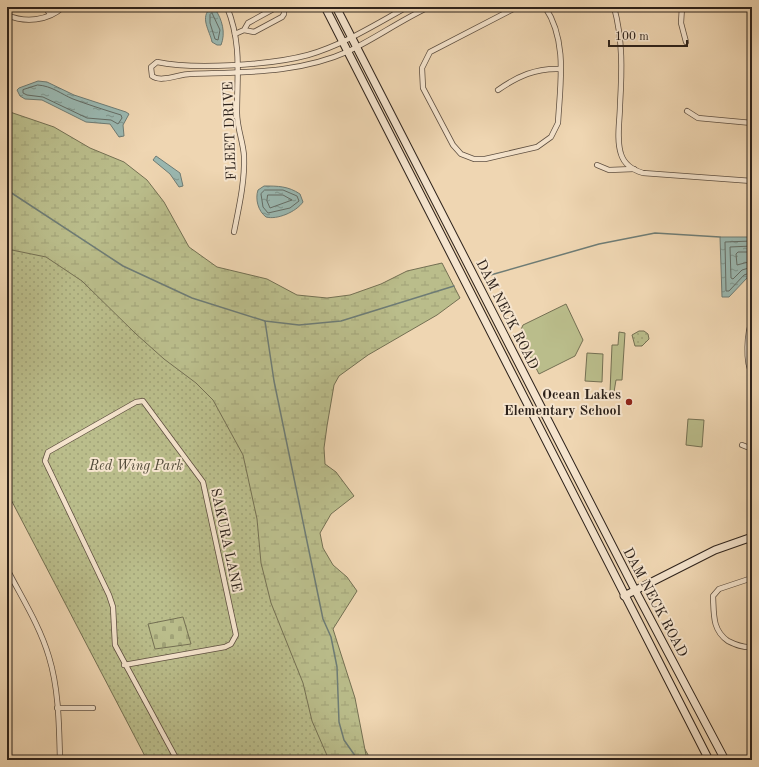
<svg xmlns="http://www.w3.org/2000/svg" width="759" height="767" viewBox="0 0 759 767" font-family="'Old Standard TT',serif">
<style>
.grass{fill:url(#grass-dots);stroke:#747053}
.wetland{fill:url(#wetland-marsh);stroke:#747053}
.cemetery{fill:url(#cemetery-stones);stroke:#747053}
.garden{fill:#babd8b;stroke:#747053}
.water{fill:url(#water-ripples);stroke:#6e7c75}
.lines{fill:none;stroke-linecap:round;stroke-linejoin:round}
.shore{stroke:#646d66;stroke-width:1}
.stream{stroke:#6e7c75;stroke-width:1.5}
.street-casing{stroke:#5e4f41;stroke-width:6}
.secondary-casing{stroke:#2d221b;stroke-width:9}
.street{stroke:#f5e4cd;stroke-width:4.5}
.secondary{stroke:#f5e4cd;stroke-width:7}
.poi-dot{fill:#8f2418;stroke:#f5e4cd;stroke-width:1.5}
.labels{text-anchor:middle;stroke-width:4;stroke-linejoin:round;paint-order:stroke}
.street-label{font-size:14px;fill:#2d221b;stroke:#f5e4cd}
.poi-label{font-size:14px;font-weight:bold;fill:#2d221b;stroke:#f5e4cd;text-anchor:end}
.park-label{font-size:14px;font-style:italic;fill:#504937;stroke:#f5e4cd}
</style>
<defs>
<pattern id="grass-dots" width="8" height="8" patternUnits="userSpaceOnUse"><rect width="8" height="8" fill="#babd8b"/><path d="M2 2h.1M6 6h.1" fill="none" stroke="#a0a277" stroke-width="1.8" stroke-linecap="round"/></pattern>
<pattern id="wetland-marsh" width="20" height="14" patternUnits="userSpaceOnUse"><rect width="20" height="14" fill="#babd8b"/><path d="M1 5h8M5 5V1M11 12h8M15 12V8" fill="none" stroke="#a0a277"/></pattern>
<pattern id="cemetery-stones" width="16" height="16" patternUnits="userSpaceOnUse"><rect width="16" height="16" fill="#babd8b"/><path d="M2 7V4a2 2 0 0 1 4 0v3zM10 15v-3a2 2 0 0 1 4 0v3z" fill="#a0a277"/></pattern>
<pattern id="water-ripples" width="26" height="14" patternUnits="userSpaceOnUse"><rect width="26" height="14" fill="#9ab8b1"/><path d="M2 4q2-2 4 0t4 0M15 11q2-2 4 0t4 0" fill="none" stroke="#7e958f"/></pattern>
</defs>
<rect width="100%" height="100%" fill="#efd6b2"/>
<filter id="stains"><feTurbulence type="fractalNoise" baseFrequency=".005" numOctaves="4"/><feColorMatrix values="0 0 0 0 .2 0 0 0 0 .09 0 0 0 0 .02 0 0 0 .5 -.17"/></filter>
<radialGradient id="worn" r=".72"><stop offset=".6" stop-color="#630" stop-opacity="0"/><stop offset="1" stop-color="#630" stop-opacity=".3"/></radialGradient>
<g class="grass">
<polygon points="7,134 252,410 350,723 371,760 147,760 7,492"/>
<polygon points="639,331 644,331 648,334 649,339 642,346 635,346 632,335"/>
</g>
<polygon class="wetland" points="7,111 54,127 90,148 124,162 147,180 164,202 189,247 217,267 267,279 297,295 327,298 350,295 381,284 407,271 442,263 460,298 437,315 368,355 339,376 334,385 327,426 324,448 325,464 336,472 354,496 331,514 320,533 323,548 333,565 347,577 357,591 333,629 355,698 366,755 360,760 329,760 312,721 303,683 271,603 261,563 257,519 243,455 213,400 196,383 164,359 136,334 82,281 46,257 7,249"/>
<polygon class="cemetery" points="183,617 191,644 155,649 148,624"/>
<g class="garden">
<polygon points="566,304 583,340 575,356 539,374 519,334 523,325"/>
<polygon points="619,332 625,333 622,380 616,380 614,392 610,392 612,345 618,345"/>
<polygon points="587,353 603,354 602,382 585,381"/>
<polygon points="688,419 704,420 702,447 686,445"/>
</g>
<g class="water">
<path d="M211,8l4,1c7,10 11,24 6,36h-4l-5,-3c-2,-11 -13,-25 -1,-34z"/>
<polygon points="38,81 47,82 74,95 126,112 129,114 123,125 124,136 119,137 110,124 86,122 42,100 25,99 20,96 17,90 19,88"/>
<polygon points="156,156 180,173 183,186 179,187 170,174 153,160"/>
<path d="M264,186c14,0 24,0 36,8l3,8c-7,10 -26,18 -37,15 -8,-6 -11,-18 -8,-27z"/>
<polygon points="720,237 752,237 752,276 747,278 729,297 722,297"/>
</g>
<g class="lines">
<g class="shore">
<polygon points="212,13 220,30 218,40 215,39 210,23 210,15"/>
<path d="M38,85c14,1 23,9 35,14 16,6 32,11 48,16l1,3 -4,6 -7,-4 -24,-2 -44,-21 -16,-2 -4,-2v-3z"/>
<polygon points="265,190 283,190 297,196 299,201 290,208 268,213 263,207 261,194"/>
<polygon points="268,195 283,195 292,200 270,208 267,201"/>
<polyline points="752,241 725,242 726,291 729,291 744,275 752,272"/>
<polyline points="752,246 730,247 731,278 733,279 742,270 752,267"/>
<polyline points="752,252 738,252 736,254 737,265 752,261"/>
</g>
<g class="stream">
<polyline points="7,190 123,266 192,298 265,321 299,325 341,321 454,286"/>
<polyline points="487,276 599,244 655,233 720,237"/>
<polyline points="265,321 274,381 323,619 331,637 337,667 339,722 344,740 358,760"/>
</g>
<g class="street-casing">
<g id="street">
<polyline points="45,7 50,14"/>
<path d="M227,7c15,37 10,68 10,106 0,15 6,28 7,43 1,25 -5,51 -10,76"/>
<path d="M407,7c-31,17 -64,38 -99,48 -37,10 -114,15 -151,7l-6,5 1,9c9,7 27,-2 38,-2 54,-2 108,0 159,-23 27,-13 52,-31 80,-44"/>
<path d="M517,7l-87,45 -8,16 1,20 30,57 8,9 13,5h11l52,-12 14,-10 7,-14c2,-38 10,-82 -13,-116"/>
<path d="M614,7c9,33 8,64 6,98 0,15 -4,34 1,49 3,10 12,16 22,19l109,8"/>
<polyline points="682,7 681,23 686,42"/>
<path d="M7,15c18,8 41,6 56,-8"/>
<polyline points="235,34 244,30 254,32 282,17 284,14 284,10 277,7 248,23 244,30"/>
<path d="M498,90c20,-14 38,-22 62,-21"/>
<polyline points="687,111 698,118 752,123"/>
<polyline points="597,165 609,170 634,169"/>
<path d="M752,321c-5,11 -7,42 0,52"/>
<polyline points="742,445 752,449"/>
<path d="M7,569c15,29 33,57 42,88 10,33 10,69 11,103"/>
<path d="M752,578l-33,11 -6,7c1,18 -1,34 15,45 8,4 15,7 24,6"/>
<polyline points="124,665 225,647 231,644 236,635 203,482 143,401 136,402 48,452 45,461 109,595 113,607 115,645 177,760"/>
<polyline points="57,708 93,708"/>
</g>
</g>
<g class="secondary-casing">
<g id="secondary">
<polyline points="325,7 709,760"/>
<polyline points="336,7 635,590 725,760"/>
<polyline points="624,596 715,550 752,537"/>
</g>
</g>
<use href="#street" class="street"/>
<use href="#secondary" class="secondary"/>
</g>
<circle class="poi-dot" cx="629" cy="402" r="4"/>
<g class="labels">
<g class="street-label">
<text transform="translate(229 131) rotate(-92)" y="5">FLEET DRIVE</text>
<text transform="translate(508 314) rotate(63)" y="5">DAM NECK ROAD</text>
<text transform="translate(227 540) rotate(78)" y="5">SAKURA LANE</text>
<text transform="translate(656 602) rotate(62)" y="5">DAM NECK ROAD</text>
</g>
<g class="poi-label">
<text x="621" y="399">Ocean Lakes<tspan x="621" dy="16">Elementary School</tspan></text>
</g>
<g class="park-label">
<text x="136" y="470">Red Wing Park</text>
</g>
</g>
<rect width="759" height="767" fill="none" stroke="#efd6b2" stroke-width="24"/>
<rect x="8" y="8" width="743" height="751" fill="none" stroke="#2d221b" stroke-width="2"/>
<rect x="12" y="12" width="735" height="743" fill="none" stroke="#2d221b"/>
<path d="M609 40v6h78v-6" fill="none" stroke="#2d221b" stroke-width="2"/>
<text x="615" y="40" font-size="12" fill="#2d221b" stroke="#f5e4cd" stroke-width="3" paint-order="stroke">100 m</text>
<rect width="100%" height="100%" filter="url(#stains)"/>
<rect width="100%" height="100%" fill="url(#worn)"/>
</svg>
